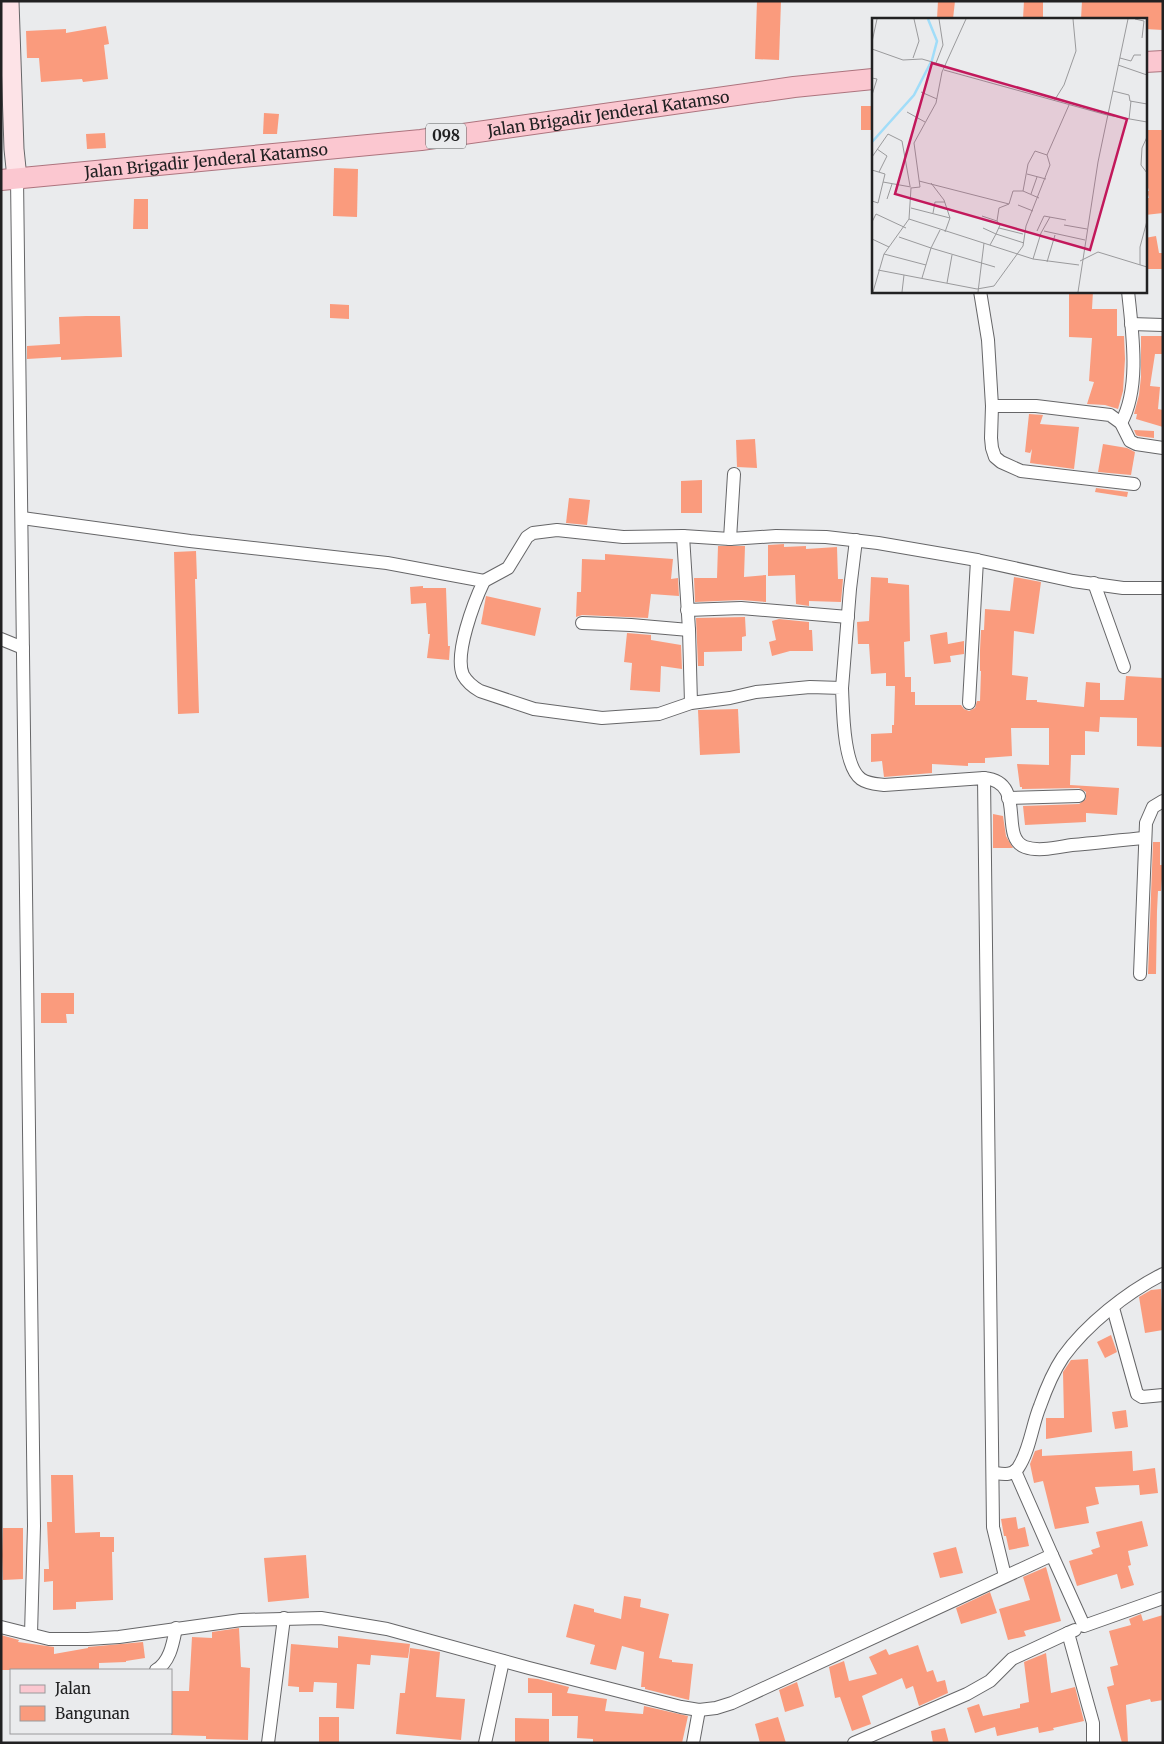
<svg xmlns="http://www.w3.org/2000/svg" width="1164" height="1744" viewBox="0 0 1164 1744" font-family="Merriweather,serif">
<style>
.building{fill:#fa9b7d}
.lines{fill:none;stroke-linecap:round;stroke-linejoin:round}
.street-casing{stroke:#666668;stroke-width:14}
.secondary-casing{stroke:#666668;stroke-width:21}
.primary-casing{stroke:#ad747e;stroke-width:22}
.street{stroke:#fff;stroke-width:12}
.secondary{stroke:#fde3e7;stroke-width:19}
.primary{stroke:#fbc7d0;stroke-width:20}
.labels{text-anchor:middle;stroke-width:5;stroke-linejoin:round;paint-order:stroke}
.shield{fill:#eaebed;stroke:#5d5e5f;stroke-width:1}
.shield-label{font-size:15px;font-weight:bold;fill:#212122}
.street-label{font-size:16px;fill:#212122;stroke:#eaebed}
.inset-river{fill:none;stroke:#a1ddf9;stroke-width:2.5}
.inset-road{fill:none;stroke:#9a9a9c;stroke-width:1}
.view{fill:#c2185b;fill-opacity:0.15;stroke:#c2185b;stroke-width:2.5}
.inset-edge{fill:none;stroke:#212122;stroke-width:2.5}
</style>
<rect width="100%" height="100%" fill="#eaebed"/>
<g class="building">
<polygon points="757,1 781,1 779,60 755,59"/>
<polygon points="938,1 955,1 953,19 937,19"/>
<polygon points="1024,1 1043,1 1043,19 1023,19"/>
<polygon points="1082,1 1162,1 1163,30 1145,29 1145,19 1114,17 1114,19 1081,19"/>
<polygon points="106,26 109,44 104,45 108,79 83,82 82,79 41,82 39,58 27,58 26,31 66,29 66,33"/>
<rect x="861" y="106" width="12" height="24"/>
<polygon points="264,113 279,114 277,134 263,134"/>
<polygon points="1145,130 1163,130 1163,213 1145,215 1145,198 1149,198 1147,191 1149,191 1145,177"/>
<polygon points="105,133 106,148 87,149 86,134"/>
<polygon points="334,168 358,169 357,217 333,216"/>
<polygon points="134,199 148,199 148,229 133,229"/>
<polygon points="1156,236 1159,253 1163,253 1163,269 1145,269 1145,238"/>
<polygon points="1069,291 1093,291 1092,309 1117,309 1117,336 1124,336 1125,359 1123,391 1118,409 1105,405 1087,404 1094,382 1089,381 1092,338 1069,337"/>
<polygon points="330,304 349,305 349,319 330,318"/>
<polygon points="86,316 120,316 122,357 61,360 61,357 27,359 27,346 60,344 59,317"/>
<polygon points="1141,336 1163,336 1163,354 1155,354 1150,386 1160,387 1158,409 1163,410 1163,427 1136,419 1137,414 1134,414 1139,395 1141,377"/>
<polygon points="1029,414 1043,415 1040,424 1079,427 1074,469 1030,463 1032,449 1030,453 1025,452"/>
<polygon points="1134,430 1154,431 1154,438 1138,436 1136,435"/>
<polygon points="755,439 757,468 737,467 736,440"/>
<polygon points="1103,444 1127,448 1135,452 1131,475 1098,472"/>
<polygon points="702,480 702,513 681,513 681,481"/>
<polygon points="1096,488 1128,492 1127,497 1095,492"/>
<polygon points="569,498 590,500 587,525 566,523"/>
<polygon points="784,544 784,547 806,546 806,549 837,547 838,579 843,579 841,602 809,601 809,606 796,604 795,575 768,576 768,545"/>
<polygon points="718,546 745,546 744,577 766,575 766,602 741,600 695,602 694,578 717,578"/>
<polygon points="196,551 197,579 195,579 199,713 178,714 174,552"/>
<polygon points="605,554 673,559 671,579 678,578 679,596 651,594 648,618 582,615 576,617 577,592 581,592 582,559 605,560"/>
<polygon points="871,577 888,578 888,583 909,585 910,641 904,642 905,677 911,677 911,692 915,692 915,705 961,705 964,709 969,711 975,708 977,701 980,701 981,671 980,671 980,650 981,630 984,630 985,609 1010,611 1014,577 1041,582 1034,634 1014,631 1012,675 1028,677 1026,700 1037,700 1037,702 1084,707 1086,682 1100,683 1100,700 1124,700 1126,676 1163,678 1163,747 1137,746 1137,718 1100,717 1099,732 1085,731 1085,755 1071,755 1070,785 1119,788 1117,815 1086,813 1086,822 1025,825 1023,806 1079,804 1086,799 1086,792 1079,788 1022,789 1022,787 1020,787 1017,764 1049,765 1049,728 1011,728 1012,756 985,758 985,763 968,763 968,766 932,764 932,773 884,777 882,761 871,762 871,734 892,733 892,725 894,725 895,686 886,686 886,673 871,674 869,644 858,644 857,622 869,621"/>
<polygon points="423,586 423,588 446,588 448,646 450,646 449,660 427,658 430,634 428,634 426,603 411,604 410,587"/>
<polygon points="486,596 541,608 535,636 481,624"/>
<polygon points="745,617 746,636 742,637 742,651 704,652 704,666 698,666 696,618"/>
<polygon points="779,619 809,622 809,630 812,630 813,651 790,651 772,656 769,642 776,640 772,621"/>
<polygon points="947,632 948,644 964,641 964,654 950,656 951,662 934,664 930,635"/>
<polygon points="627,633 651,635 651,640 681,645 682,669 661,666 660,692 630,690 632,663 624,662"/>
<polygon points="738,709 740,753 700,755 698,710"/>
<polygon points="993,814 1003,816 1006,836 1013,848 993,848"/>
<polygon points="1153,842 1160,842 1160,865 1162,865 1162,879 1161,891 1158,891 1157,911 1156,974 1148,974"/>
<polygon points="41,993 74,993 74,1014 66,1014 67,1023 41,1023"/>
<polygon points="1161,1289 1163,1330 1145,1333 1139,1297 1151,1290"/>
<polygon points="1111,1335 1117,1352 1105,1358 1097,1342"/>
<polygon points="1088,1359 1092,1432 1046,1439 1046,1418 1064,1418 1063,1372 1071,1360"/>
<polygon points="1126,1410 1128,1427 1115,1429 1112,1412"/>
<polygon points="1042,1449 1042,1456 1132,1451 1133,1471 1155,1468 1158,1493 1140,1495 1139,1485 1095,1487 1099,1504 1086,1507 1089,1523 1055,1529 1043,1481 1034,1483 1030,1464 1035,1451"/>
<polygon points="51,1475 73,1475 75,1533 100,1532 100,1537 114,1537 114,1552 112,1552 113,1600 76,1602 76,1609 53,1610 53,1581 44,1582 44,1569 49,1569 47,1522 52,1522"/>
<polygon points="1016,1517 1018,1529 1025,1527 1029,1546 1009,1550 1006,1536 1004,1536 1001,1519"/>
<polygon points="1142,1521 1148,1546 1128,1551 1131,1565 1128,1566 1134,1585 1121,1589 1117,1574 1077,1586 1069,1561 1093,1554 1091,1550 1100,1547 1096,1532"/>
<polygon points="3,1528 23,1528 23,1579 3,1580 2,1555"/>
<polygon points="956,1547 963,1573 940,1578 933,1553"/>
<polygon points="306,1555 309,1598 268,1602 264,1558"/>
<polygon points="1046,1567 1061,1621 1024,1631 1026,1636 1008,1640 999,1609 1030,1600 1023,1577"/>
<polygon points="990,1592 997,1613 961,1624 956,1608"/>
<polygon points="624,1596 641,1599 640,1607 669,1614 659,1658 672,1660 672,1662 693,1664 689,1700 645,1689 645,1687 641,1687 644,1652 622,1646 616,1670 590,1664 595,1645 566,1637 574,1604 594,1609 594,1612 621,1619"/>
<polygon points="1141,1614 1143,1621 1163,1615 1163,1700 1151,1702 1150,1699 1126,1705 1128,1743 1122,1743 1107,1687 1114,1685 1110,1667 1118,1665 1109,1631 1131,1625 1129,1619"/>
<polygon points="239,1628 241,1667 250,1668 248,1740 206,1739 206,1736 171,1735 171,1691 189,1691 192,1637 212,1638 212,1632"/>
<polygon points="1,1635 19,1640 18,1642 54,1647 54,1654 88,1648 88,1647 143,1642 145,1658 126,1661 126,1662 99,1663 99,1670 1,1670"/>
<polygon points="338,1636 410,1644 408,1658 371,1655 370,1665 357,1664 354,1709 336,1708 337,1683 314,1682 313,1692 299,1692 299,1687 288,1686 291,1644 338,1648"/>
<polygon points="918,1645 927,1672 933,1670 937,1682 945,1680 948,1693 919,1706 913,1686 906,1689 902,1678 862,1696 871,1724 852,1731 840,1697 835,1698 829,1667 844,1661 849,1681 877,1674 869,1657 886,1649 889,1655"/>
<polygon points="410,1648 440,1652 436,1697 465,1699 461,1740 396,1734 400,1693 405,1693"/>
<polygon points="1046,1653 1051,1693 1075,1687 1084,1721 1053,1728 1054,1730 1039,1733 1038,1727 997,1736 995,1727 975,1733 967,1708 979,1704 983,1716 1020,1708 1020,1704 1029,1702 1024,1662"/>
<polygon points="528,1678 538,1679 569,1687 567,1693 607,1699 605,1711 643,1714 644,1706 688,1716 682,1743 593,1743 593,1739 577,1738 578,1716 552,1716 552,1693 528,1693"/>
<polygon points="797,1682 804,1706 785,1712 779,1690"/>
<rect x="319" y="1717" width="20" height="26"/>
<polygon points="778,1717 786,1743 760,1743 755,1724"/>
<polygon points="515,1718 549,1719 549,1743 515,1743"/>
<polygon points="945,1728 949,1743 933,1743 931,1731"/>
</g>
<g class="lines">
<g class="street-casing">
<g id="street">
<polyline points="17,178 34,1526 31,1634"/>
<polyline points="980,291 988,340 992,406 991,438 992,448 995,457 1001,462 1021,471 1134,484"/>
<polyline points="1131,324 1163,325"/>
<polyline points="992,406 1036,406 1110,415 1121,423 1130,441 1136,444 1163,448"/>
<path d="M1121,423c20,-36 11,-92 7,-132"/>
<path d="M22,518l168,23 197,22 97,18c-10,21 -30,73 -21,94 4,7 10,12 17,16l54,18 68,9 57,-4 32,-11 39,-5 26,-6 54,-5 32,1c1,21 1,78 19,91 7,5 15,5 23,6l100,-7 9,749 12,49"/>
<polyline points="683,536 689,630 691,703"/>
<polyline points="730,539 734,474"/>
<polyline points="484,581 508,568 527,537 533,533 557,530 623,537 683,536 730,539 776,536 826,537 878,543 977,560 1073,581 1123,588 1163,588"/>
<polyline points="1094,583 1124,667"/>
<polyline points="687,610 741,608 848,617"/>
<polyline points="582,623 631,625 689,630"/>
<polyline points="1,639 23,648"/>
<polyline points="842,688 850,589 856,540"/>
<polyline points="969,703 977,560"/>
<path d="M984,778c44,4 14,59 41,69 14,5 33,0 47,-2 24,-2 49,-5 73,-7"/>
<polyline points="1008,798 1079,796"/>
<polyline points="1140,974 1146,823 1153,807 1163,801"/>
<polyline points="1113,1308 1137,1394 1142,1397 1163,1395"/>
<polyline points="1015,1471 1052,1555"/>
<path d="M994,1473c9,1 18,3 24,-5 12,-18 14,-43 22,-62 6,-17 13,-34 23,-49 23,-32 64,-65 100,-83"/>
<polyline points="1,1627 49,1639 88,1639 119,1637 241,1620 321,1618 387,1629 529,1668 681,1707 699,1710 716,1708 732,1703 1052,1555 1084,1626 1163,1598"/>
<polyline points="1075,1630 1068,1633 1093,1723 1093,1743"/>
<path d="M156,1670c14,-8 17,-27 20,-42"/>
<polyline points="268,1743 284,1618"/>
<polyline points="485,1743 503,1661"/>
<polyline points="693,1743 699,1710"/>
<polyline points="854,1743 967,1694 990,1681 1012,1659 1068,1633"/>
</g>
</g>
<g class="secondary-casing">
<polyline id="secondary" points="9,1 14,149 17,178"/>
</g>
<g class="primary-casing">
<g id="primary">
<polyline points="1145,62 1163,61"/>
<path id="s1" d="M1,180l420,-40 373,-53 79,-8"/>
</g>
</g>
<use href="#street" class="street"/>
<use href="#secondary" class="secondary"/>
<use href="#primary" class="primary"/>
</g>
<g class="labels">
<rect class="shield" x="426" y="123.5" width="40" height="25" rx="4"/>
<g class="shield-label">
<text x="446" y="141">098</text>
</g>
<g class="street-label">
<text dy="6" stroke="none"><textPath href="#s1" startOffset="611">Jalan Brigadir Jenderal Katamso</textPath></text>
<text dy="6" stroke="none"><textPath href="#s1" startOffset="206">Jalan Brigadir Jenderal Katamso</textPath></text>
</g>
</g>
<g transform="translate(872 18)">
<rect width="275" height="275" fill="#eaebed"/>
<path class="inset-river" d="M0,124l42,-47 18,-35 5,-19 -9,-22"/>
<path class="inset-road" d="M263,1l9,2 -2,17M0,24l5,-23M0,31l31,11 19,-1 24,7M41,40l6,-17 -5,-22M248,40l11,3 3,-6h7M64,45l7,-18 -4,-26M246,47l29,10M72,52l163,45M0,60l5,1 -5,16M241,73l16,4 1,6 17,3M49,74l16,7M182,83l10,-16 12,-34 -3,-32M35,94l18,10M235,97l40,7M257,101l2,-18M275,119l-5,11 -1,17 6,8M5,131l10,7 -8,16M0,139l16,-23 14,7 8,45M0,152l13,4 -7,29 -6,-2M155,156l19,5M47,163l90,23 4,-13h10l5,-27 7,-13 12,4 22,-50M11,164l28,5M59,165l13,17 6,18M151,173l16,7M159,176l6,-17M15,181l5,-15M137,186l-10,4 -2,13 3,4 -4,9 28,9M146,187l15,6M39,190l39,10 -5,14M61,195l2,-11h10M110,198l15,5M37,201l124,40 46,6M0,204l4,-8 30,14M192,207l23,4M111,210l13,6 -6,11M127,210l24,6M68,212l-9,18 64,19M165,213l7,-15 22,4M172,213l41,9M27,219l32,11 -9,30M0,221l17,8M12,236l42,11M161,241l8,-26 9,-16M208,243l18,-9 49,15M175,244l8,-27M268,247v-18l7,-26M6,252l99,19 17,-3 29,-40 3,-20 24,-61 -3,-10M75,265l5,-28M1,274l11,-38 25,-35 2,-31 9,-1 -6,-44 22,-40 6,-31 24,-53M30,274l2,-17M106,274l6,-49M206,274l20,-130 30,-143"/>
<path class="view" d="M60,45l195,56 -37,131 -195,-56z"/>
<rect width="275" height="275" class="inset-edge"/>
</g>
<rect width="1164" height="1744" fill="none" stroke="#212122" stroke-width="5"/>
<rect x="10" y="1669" width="162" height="65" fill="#eaebed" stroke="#9a9a9c"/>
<rect x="20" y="1685" width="25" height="8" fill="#fbc7d0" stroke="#9a9a9c"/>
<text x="55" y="1694" font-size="15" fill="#212122">Jalan</text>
<rect x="20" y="1706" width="25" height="15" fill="#fa9b7d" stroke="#9a9a9c"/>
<text x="55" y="1719" font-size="15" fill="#212122">Bangunan</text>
</svg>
